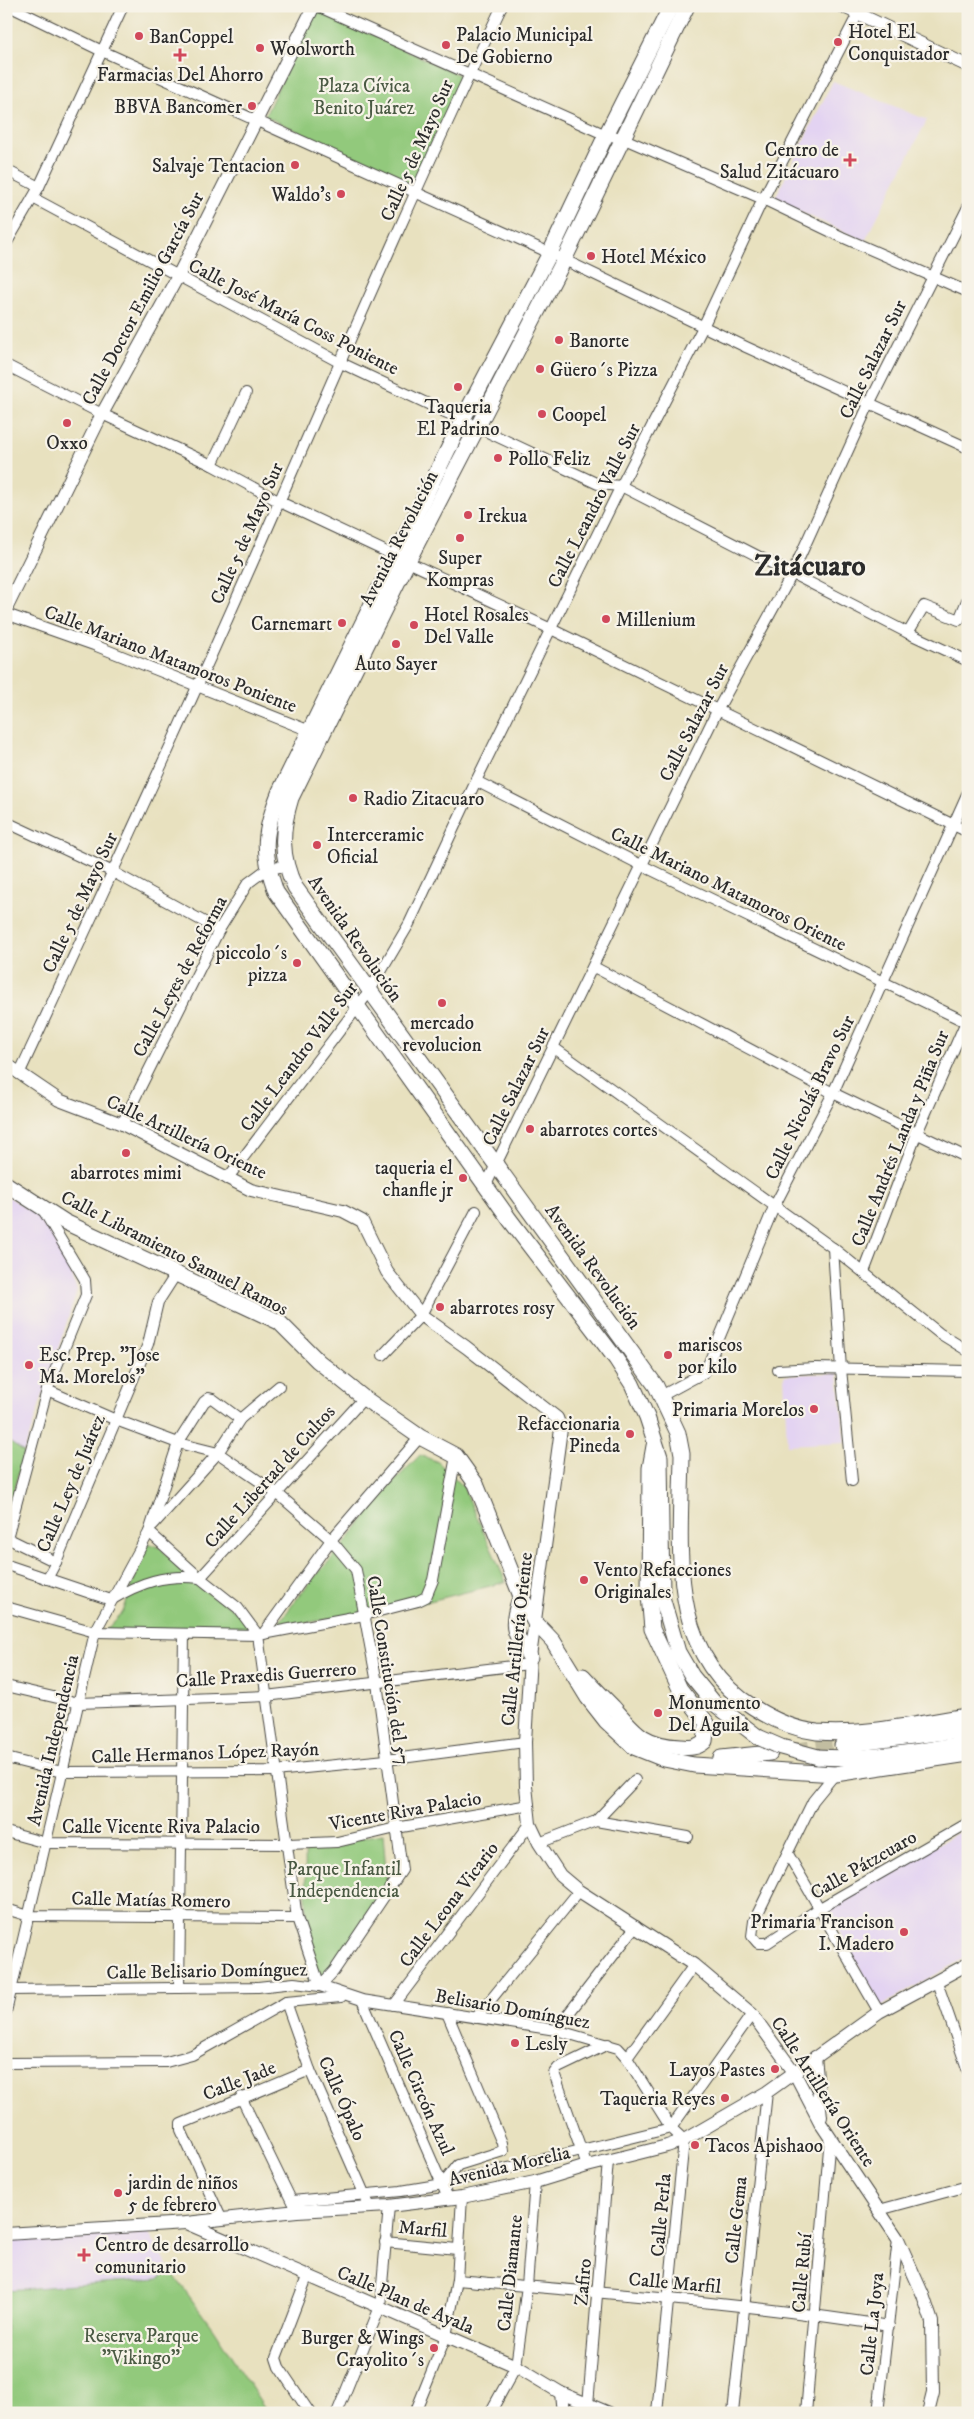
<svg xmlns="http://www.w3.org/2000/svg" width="974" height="2419" viewBox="0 0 974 2419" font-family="'IM FELL DW Pica',serif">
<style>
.built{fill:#e3d3f2}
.green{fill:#92c97c;stroke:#5e7a54}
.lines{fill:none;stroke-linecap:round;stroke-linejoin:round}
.primary-tunnel{stroke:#c2bda1;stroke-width:15;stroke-dasharray:15 8;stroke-linecap:butt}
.minor-casing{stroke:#474641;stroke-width:12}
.tertiary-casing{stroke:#474641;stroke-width:14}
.primary-casing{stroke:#474641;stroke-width:17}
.minor{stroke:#fff;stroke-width:10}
.tertiary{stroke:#fff;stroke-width:12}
.primary{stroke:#fff;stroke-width:15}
.primary-bridge-casing{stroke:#474641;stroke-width:17;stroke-linecap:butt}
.primary-bridge{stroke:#fff;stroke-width:15}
.poi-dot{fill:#d1495b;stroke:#f7f3e8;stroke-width:2}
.labels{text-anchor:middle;stroke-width:4.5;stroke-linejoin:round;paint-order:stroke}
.poi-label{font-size:19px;fill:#2b2b2b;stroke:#f7f3e8;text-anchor:start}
.park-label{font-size:19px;fill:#4a5a43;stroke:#f7f3e8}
.street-label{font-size:19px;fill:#2b2b2b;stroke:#f7f3e8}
.town-label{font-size:29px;font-weight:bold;fill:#2b2b2b;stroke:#f7f3e8}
</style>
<rect width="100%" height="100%" fill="#f7f3e8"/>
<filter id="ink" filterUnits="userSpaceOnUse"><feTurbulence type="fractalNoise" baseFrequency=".02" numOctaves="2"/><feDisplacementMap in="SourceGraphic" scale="10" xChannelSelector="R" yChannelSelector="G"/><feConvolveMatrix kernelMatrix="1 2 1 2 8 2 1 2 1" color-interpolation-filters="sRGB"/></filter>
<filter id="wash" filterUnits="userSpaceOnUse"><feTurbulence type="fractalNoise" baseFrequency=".0096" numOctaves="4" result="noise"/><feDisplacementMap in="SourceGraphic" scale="20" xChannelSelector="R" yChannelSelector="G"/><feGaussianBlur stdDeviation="1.12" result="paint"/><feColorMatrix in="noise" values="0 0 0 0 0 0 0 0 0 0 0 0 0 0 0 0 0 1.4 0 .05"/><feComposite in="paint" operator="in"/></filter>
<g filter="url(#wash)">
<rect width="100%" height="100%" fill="#e8e1bf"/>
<g class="built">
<polygon points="833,81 927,120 865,241 774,200"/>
<polygon points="6,1195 41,1218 69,1265 77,1291 24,1452 6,1440"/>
<polygon points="838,1373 845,1442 787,1445 784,1375"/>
<polygon points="968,1827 968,1956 881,2006 826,1908"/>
<polygon points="146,2228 171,2271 158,2279 6,2290 6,2238"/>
</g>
<g class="green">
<polygon points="315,8 463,77 412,184 265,116"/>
<polygon points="6,1440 24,1452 6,1518"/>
<polygon points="420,1455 438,1462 463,1486 506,1582 414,1605 275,1628 309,1583 343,1546 386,1490"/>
<polygon points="147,1543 161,1548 178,1568 200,1588 239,1613 253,1633 105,1631 123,1612"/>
<path d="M383,1834l4,49 -49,77 -16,21c-18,-36 -16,-94 -17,-134z"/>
<polygon points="171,2271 213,2329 268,2413 12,2413 6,2409 6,2290 158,2279"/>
</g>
</g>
<g filter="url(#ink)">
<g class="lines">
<polyline class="primary-tunnel" points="794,1750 842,1745"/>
<g class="minor-casing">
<g id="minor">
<polyline points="9,6 102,51 550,253 746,347 968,448"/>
<polyline points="317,6 606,135 622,138 763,199 842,237 968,292"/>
<polyline points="6,170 39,187"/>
<polyline points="33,198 339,362 598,484 621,486 908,633 968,661"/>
<polyline points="6,244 39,187 123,6"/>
<polyline points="6,365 102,414 212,465 280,502 551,629 968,832"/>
<polyline points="212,465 246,393"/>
<polyline points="6,614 94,645 315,733"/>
<polyline points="908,633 924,606 959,620 968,598"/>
<polyline points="476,781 641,865 968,1023"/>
<polyline points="6,822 113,872 219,930"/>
<polyline points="594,967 833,1093 968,1158"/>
<polyline points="553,1047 833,1248 939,1333 968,1351"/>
<path d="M19,1074c88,-190 177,-381 261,-574 72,-165 144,-331 222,-494"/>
<polyline points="122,1124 219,930 248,883 267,869 286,866"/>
<polyline points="227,1179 369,992 409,924 476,781 621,486 703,327 763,199 862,6"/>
<polyline points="486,1185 718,709 792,574 869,404 968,207"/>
<polyline points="43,1210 85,1280 86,1295 47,1390 7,1538 56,1562"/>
<polyline points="833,1248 841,1369 852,1481"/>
<polyline points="864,1272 917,1133 968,1017"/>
<polyline points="383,1355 421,1315 476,1211"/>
<polyline points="778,1370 815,1368 968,1371"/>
<polyline points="47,1390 116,1420 178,1443 218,1453 278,1494 331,1540 356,1570 377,1683 402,1870 334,1971 320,1986"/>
<polyline points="661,1396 705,1372 774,1207 833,1093 968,792"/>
<polyline points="153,1525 218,1453 240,1419 279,1386"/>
<polyline points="149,1532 200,1578 238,1608 258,1635 297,1918 320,1986"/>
<polyline points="10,1566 111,1600"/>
<polyline points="200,1578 364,1398"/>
<polyline points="47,1579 56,1562 148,1344 158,1302 176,1274"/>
<path d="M111,1600c30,-18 54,-26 89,-22"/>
<polyline points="6,1607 95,1632 258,1635 364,1615 418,1601 426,1597 433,1580 456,1456"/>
<polyline points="263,1634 331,1540 420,1437"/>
<polyline points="6,1686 79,1703 266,1696 529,1664"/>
<polyline points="6,1758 62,1772 275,1771 386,1760 525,1742"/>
<polyline points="835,1774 813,1801 754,1921 752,1936 758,1943 767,1943 820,1908 968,1823"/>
<polyline points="596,1821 635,1780"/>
<polyline points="6,1832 46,1843 288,1844 337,1842 396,1828 529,1805"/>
<polyline points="539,1843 596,1821 688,1837"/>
<polyline points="788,1854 879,2012"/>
<polyline points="6,1909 29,1916 297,1918"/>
<polyline points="937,1982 968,2071"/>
<polyline points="179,1988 184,1634"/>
<polyline points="11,1990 258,1987 294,1983 320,1986 362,2000 556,2030 618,2048 627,2058 671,2128 684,2140 657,2413"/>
<polyline points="362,2000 448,2198"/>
<polyline points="286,2002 310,2070 370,2207"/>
<polyline points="394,2005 530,1824"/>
<polyline points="6,2012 95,1632 149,1532 178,1443 204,1402 209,1398 213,1399 240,1419"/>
<polyline points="476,2018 579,1891"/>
<polyline points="556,2030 636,1926"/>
<polyline points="627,2058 694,1965"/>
<polyline points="6,2063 166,2062 192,2055 286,2002 341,1997"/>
<polyline points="241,2097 294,2206"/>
<polyline points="587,2166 554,2073 558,2068 608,2044"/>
<polyline points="443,2184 458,2165 503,2151 502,2143 447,2013"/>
<polyline points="292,2201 401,2191 443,2184 671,2128 752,2014"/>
<polyline points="879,2210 968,2186"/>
<polyline points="221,2218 181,2130 181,2124 310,2070"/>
<polyline points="385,2242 457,2249"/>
<polyline points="307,2277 276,2358 279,2367 310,2413"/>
<path d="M457,2280c144,13 289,23 432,46"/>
<polyline points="588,2405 608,2161"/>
<polyline points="337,2413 380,2307 389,2206"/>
<polyline points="415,2413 446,2336 457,2280 462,2197"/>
<polyline points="490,2413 516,2366 527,2286 535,2182"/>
<polyline points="733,2413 767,2092"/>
<polyline points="806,2413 830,2137"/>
<polyline points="878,2413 898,2239"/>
</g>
</g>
<g class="tertiary-casing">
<g id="tertiary">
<polyline points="842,6 968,66"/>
<polyline points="6,609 102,414 178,276 314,6"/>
<polyline points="6,1064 59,1100 122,1124 251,1190 343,1211 362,1221 387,1272 421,1315 466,1347 557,1418 561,1429 530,1657 525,1742 526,1786 530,1824 539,1843 560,1875 579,1891 694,1965 752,2014 794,2072 821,2124 898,2239 923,2295 932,2322 933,2393 928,2413"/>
<polyline points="815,2057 821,2117"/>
<polyline points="186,2223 516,2366 561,2393 609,2413"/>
<polyline points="6,2234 186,2223 297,2211 389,2206 462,2197 535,2182 587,2166 667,2146 684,2140 767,2092 879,2012 968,1964"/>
<polyline points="561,2393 563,2413"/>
</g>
</g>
<g class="primary-casing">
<g id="primary">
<path d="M671,6l-65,129 -56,118 -87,166 -183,372c-16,40 -19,60 -4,101l234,328 106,139 16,25 15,33 13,40 2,140 16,55 14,24 23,28 43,33"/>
<path d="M687,6l-123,254 -156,301 -117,237c-10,32 -11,59 4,89l361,499 22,47 4,21c-1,91 -17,198 71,253 20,13 40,22 64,25 49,4 102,-9 151,-16"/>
<polyline points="6,1184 65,1222 279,1322 318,1361 364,1398 420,1437 456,1456 476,1484 521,1596 534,1621 553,1641 588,1698 606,1721 634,1747 664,1759 694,1765 835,1774 968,1754"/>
<path d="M521,1596c-11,28 -9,36 9,61"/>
<path d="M583,1676c10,11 20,21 30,31 22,25 30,38 67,40 10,1 17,1 25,-6l2,-18 -27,-34 -28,-60 -3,-34 1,-127 4,-22"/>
<polyline points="842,1745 968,1729"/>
<path d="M818,1757c51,3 100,-5 150,-14"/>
<polyline points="721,1758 770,1753"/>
</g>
</g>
<use href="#minor" class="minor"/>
<use href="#tertiary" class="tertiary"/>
<use href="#primary" class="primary"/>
<g class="primary-bridge-casing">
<polyline id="primary-bridge" points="758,1737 781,1747 818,1757"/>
</g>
<use href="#primary-bridge" class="primary-bridge"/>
</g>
</g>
<g class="poi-dot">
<circle cx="139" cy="36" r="5"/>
<circle cx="838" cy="42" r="5"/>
<circle cx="446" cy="45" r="5"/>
<circle cx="260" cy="48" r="5"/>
<path d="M177.5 47.5h5v5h5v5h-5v5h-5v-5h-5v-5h5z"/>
<circle cx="252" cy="106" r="5"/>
<path d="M847.5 152.5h5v5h5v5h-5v5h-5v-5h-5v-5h5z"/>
<circle cx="295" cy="165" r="5"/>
<circle cx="341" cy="194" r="5"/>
<circle cx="591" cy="256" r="5"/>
<circle cx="559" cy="340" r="5"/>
<circle cx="540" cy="369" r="5"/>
<circle cx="458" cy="387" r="5"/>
<circle cx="542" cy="414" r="5"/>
<circle cx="67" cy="423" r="5"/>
<circle cx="498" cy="458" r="5"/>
<circle cx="468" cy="515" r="5"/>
<circle cx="460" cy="538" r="5"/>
<circle cx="606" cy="619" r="5"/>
<circle cx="342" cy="623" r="5"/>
<circle cx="414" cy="625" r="5"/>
<circle cx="396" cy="644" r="5"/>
<circle cx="353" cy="798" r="5"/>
<circle cx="317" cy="845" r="5"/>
<circle cx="297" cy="963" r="5"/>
<circle cx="442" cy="1003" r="5"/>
<circle cx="530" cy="1129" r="5"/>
<circle cx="126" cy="1153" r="5"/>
<circle cx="463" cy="1178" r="5"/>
<circle cx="440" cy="1307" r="5"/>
<circle cx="668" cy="1355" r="5"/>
<circle cx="29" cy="1365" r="5"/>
<circle cx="814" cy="1409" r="5"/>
<circle cx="630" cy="1434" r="5"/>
<circle cx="584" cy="1580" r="5"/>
<circle cx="658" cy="1713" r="5"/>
<circle cx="904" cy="1932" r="5"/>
<circle cx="515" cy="2043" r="5"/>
<circle cx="775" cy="2069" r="5"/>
<circle cx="725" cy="2098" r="5"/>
<circle cx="695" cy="2145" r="5"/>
<circle cx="118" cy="2193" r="5"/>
<path d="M81.5 2247.5h5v5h5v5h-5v5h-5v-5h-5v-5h5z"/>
<circle cx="434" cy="2348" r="5"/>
</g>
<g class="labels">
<g class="poi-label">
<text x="848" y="38">Hotel El<tspan x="848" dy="22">Conquistador</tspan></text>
<text x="456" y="41">Palacio Municipal<tspan x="456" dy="22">De Gobierno</tspan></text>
<text x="149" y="43">BanCoppel</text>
<text x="270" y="55">Woolworth</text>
<text x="180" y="81" text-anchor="middle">Farmacias Del Ahorro</text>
<text x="242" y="113" text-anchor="end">BBVA Bancomer</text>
<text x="839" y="156" text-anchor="end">Centro de<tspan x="839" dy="22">Salud Zitácuaro</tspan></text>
<text x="285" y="172" text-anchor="end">Salvaje Tentacion</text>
<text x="331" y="201" text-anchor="end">Waldo's</text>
<text x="601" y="263">Hotel México</text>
<text x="569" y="347">Banorte</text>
<text x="550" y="376">Güero´s Pizza</text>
<text x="458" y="413" text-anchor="middle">Taqueria<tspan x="458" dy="22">El Padrino</tspan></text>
<text x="552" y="421">Coopel</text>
<text x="67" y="449" text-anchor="middle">Oxxo</text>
<text x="508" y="465">Pollo Feliz</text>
<text x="478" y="522">Irekua</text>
<text x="460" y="564" text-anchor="middle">Super<tspan x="460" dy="22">Kompras</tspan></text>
<text x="424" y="621">Hotel Rosales<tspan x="424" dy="22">Del Valle</tspan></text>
<text x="616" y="626">Millenium</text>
<text x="332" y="630" text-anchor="end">Carnemart</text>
<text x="396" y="670" text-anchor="middle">Auto Sayer</text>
<text x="363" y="805">Radio Zitacuaro</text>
<text x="327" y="841">Interceramic<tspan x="327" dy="22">Oficial</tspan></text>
<text x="287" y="959" text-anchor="end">piccolo´s<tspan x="287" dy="22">pizza</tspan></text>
<text x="442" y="1029" text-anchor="middle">mercado<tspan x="442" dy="22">revolucion</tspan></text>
<text x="540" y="1136">abarrotes cortes</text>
<text x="453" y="1174" text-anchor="end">taqueria el<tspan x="453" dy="22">chanfle jr</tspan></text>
<text x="126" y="1179" text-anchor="middle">abarrotes mimi</text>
<text x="450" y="1314">abarrotes rosy</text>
<text x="678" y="1351">mariscos<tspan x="678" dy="22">por kilo</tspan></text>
<text x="39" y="1361">Esc. Prep. "Jose<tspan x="39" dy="22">Ma. Morelos"</tspan></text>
<text x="804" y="1416" text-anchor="end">Primaria Morelos</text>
<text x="620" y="1430" text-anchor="end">Refaccionaria<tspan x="620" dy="22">Pineda</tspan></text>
<text x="594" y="1576">Vento Refacciones<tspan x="594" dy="22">Originales</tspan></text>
<text x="668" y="1709">Monumento<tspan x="668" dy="22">Del Aguila</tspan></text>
<text x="894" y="1928" text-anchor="end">Primaria Francison<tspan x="894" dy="22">I. Madero</tspan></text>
<text x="525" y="2050">Lesly</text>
<text x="765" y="2076" text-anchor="end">Layos Pastes</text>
<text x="715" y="2105" text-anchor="end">Taqueria Reyes</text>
<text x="705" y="2152">Tacos Apishaoo</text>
<text x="128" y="2189">jardin de niños<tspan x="128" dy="22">5 de febrero</tspan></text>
<text x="95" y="2251">Centro de desarrollo<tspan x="95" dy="22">comunitario</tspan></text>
<text x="424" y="2344" text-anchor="end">Burger &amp; Wings<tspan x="424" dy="22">Crayolito´s</tspan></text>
</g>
<g class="park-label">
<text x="364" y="92">Plaza Cívica<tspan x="364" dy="22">Benito Juárez</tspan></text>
<text x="344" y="1875">Parque Infantil<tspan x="344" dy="22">Independencia</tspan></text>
<text x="141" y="2342">Reserva Parque<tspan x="141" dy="22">"Vikingo"</tspan></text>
</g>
<g class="street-label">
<text transform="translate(416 150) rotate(-66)" y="7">Calle 5 de Mayo Sur</text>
<text transform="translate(142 298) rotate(-62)" y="7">Calle Doctor Emilio García Sur</text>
<text transform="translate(294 316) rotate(27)" y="7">Calle José María Coss Poniente</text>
<text transform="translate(872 359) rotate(-64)" y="7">Calle Salazar Sur</text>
<text transform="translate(593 505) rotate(-63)" y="7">Calle Leandro Valle Sur</text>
<text transform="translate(246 533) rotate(-66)" y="7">Calle 5 de Mayo Sur</text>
<text transform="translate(398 538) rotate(-63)" y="7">Avenida Revolución</text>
<text transform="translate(171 658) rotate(21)" y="7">Calle Mariano Matamoros Poniente</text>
<text transform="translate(693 722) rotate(-63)" y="7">Calle Salazar Sur</text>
<text transform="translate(729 888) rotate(26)" y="7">Calle Mariano Matamoros Oriente</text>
<text transform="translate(79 902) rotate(-65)" y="7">Calle 5 de Mayo Sur</text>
<text transform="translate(356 938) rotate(55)" y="7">Avenida Revolución</text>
<text transform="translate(179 976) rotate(-62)" y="7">Calle Leyes de Reforma</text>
<text transform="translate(298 1056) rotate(-53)" y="7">Calle Leandro Valle Sur</text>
<text transform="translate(515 1086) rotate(-64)" y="7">Calle Salazar Sur</text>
<text transform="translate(809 1097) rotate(-64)" y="7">Calle Nicolás Bravo Sur</text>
<text transform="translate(187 1136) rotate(25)" y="7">Calle Artillería Oriente</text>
<text transform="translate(899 1138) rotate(-68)" y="7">Calle Andrés Landa y Piña Sur</text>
<text transform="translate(175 1252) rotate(27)" y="7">Calle Libramiento Samuel Ramos</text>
<text transform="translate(594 1266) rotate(54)" y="7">Avenida Revolución</text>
<text transform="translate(269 1476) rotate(-48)" y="7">Calle Libertad de Cultos</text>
<text transform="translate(70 1483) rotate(-67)" y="7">Calle Ley de Juárez</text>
<text transform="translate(516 1639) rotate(-84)" y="7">Calle Artillería Oriente</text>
<text transform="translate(389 1670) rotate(81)" y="7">Calle Constitución del 57</text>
<text transform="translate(266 1674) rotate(-4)" y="7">Calle Praxedis Guerrero</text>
<text transform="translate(52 1740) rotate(-77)" y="7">Avenida Independencia</text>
<text transform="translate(205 1752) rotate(-2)" y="7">Calle Hermanos López Rayón</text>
<text transform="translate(405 1810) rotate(-10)" y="7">Vicente Riva Palacio</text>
<text x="161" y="1833">Calle Vicente Riva Palacio</text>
<text transform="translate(863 1864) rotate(-30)" y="7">Calle Pátzcuaro</text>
<text transform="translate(151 1899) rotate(1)" y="7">Calle Matías Romero</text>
<text transform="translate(448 1904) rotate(-53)" y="7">Calle Leona Vicario</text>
<text transform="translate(207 1970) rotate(-1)" y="7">Calle Belisario Domínguez</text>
<text transform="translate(513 2008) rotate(10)" y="7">Belisario Domínguez</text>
<text transform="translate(239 2080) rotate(-22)" y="7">Calle Jade</text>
<text transform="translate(824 2091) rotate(57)" y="7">Calle Artillería Oriente</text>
<text transform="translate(422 2092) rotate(66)" y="7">Calle Circón Azul</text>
<text transform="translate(343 2098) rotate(66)" y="7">Calle Ópalo</text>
<text transform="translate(509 2165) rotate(-13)" y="7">Avenida Morelia</text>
<text transform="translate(660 2215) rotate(-85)" y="7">Calle Perla</text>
<text transform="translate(735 2220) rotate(-84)" y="7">Calle Gema</text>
<text transform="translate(423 2228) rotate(5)" y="7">Marfil</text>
<text transform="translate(509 2273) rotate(-84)" y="7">Calle Diamante</text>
<text transform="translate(801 2273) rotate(-85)" y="7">Calle Rubí</text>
<text transform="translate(582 2282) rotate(-85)" y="7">Zafiro</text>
<text transform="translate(675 2282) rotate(5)" y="7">Calle Marfil</text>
<text transform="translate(406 2299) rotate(23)" y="7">Calle Plan de Ayala</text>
<text transform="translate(871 2324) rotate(-84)" y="7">Calle La Joya</text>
</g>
<g class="town-label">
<text x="810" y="575">Zitácuaro</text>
</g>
</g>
<rect width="974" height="2419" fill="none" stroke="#f7f3e8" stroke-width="25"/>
</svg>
